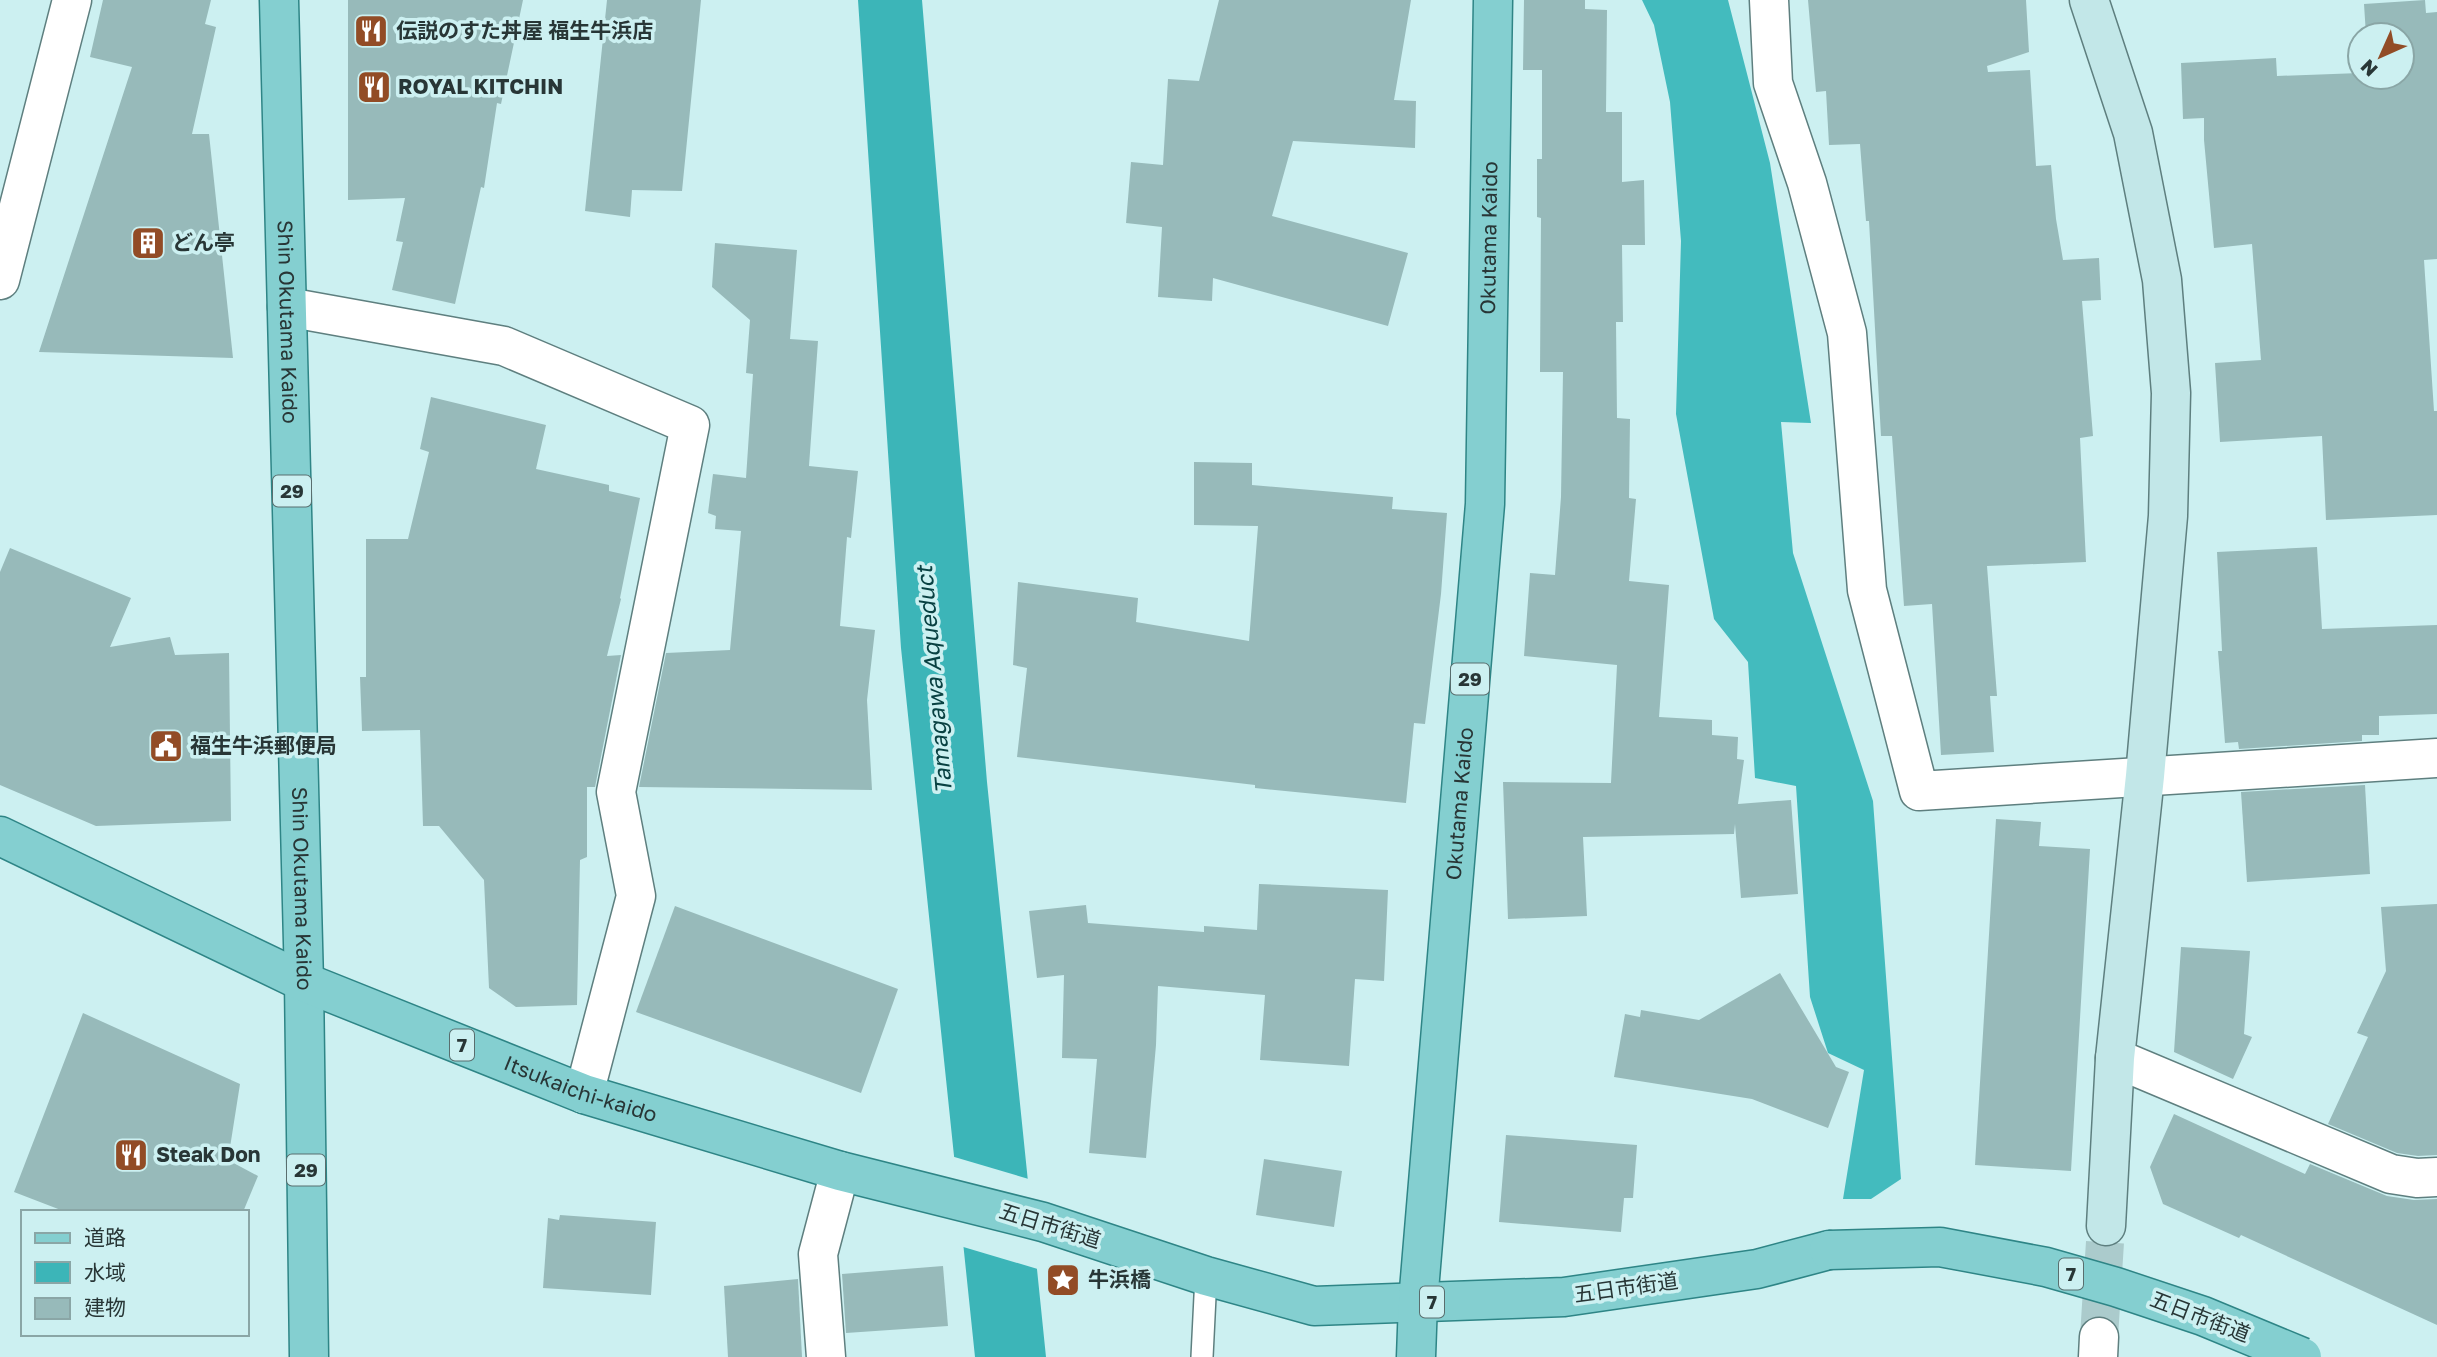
<svg xmlns="http://www.w3.org/2000/svg" width="2437" height="1357" viewBox="0 0 2437 1357" font-family="'Golos Text','Noto Sans JP',sans-serif">
<style>
.forest{fill:#43bbbe}
.water{fill:#3cb5b8}
.pier{fill:#ccf0f1}
.building{fill:#97baba}
.lines{fill:none;stroke-linecap:round;stroke-linejoin:round}
.street-tunnel{stroke:#abcbcc;stroke-width:38;stroke-dasharray:38 19;stroke-linecap:butt}
.lane-casing{stroke:#5e7f7f;stroke-width:24}
.street-casing{stroke:#5e7f7f;stroke-width:41}
.secondary-casing{stroke:#5e7f7f;stroke-width:41}
.primary-casing{stroke:#2e8586;stroke-width:41}
.lane{stroke:#fff;stroke-width:21}
.street{stroke:#fff;stroke-width:38}
.secondary{stroke:#c2e7e8;stroke-width:38}
.primary{stroke:#84cfd0;stroke-width:38}
.primary-bridge-casing{stroke:#2e8586;stroke-width:41;stroke-linecap:butt}
.primary-bridge{stroke:#84cfd0;stroke-width:38}
.labels{text-anchor:middle;stroke-width:7;stroke-linejoin:round;paint-order:stroke}
.shield{fill:#ccf0f1;stroke:#596e6e;stroke-width:2}
.shield-label{font-size:19px;font-weight:bold;fill:#283636}
.poi-label{font-size:21px;font-weight:bold;fill:#283636;stroke:#ccf0f1;text-anchor:start}
.street-label{font-size:21px;fill:#283636;stroke:#ccf0f1}
.water-label{font-size:23px;font-style:italic;fill:#094142;stroke:#ccf0f1}
</style>
<rect width="100%" height="100%" fill="#ccf0f1"/>
<polygon class="forest" points="1642,0 1728,0 1770,163 1811,423 1781,422 1793,553 1873,801 1901,1179 1871,1199 1843,1199 1864,1070 1828,1053 1810,997 1796,786 1755,778 1748,662 1714,619 1676,414 1681,241 1670,102 1654,25"/>
<polygon class="water" points="858,0 922,0 987,782 1046,1357 975,1357 901,648"/>
<polygon class="pier" points="951,1156 1032,1180 1041,1270 960,1246"/>
<g class="building">
<polygon points="103,0 211,0 205,24 216,27 192,134 209,134 233,358 39,352 132,67 90,57"/>
<polygon points="348,0 523,0 501,104 497,103 484,188 481,187 455,304 392,290 403,242 396,241 405,198 348,200"/>
<polygon points="607,0 701,0 682,191 632,190 630,217 585,211"/>
<polygon points="1219,0 1411,0 1394,100 1416,101 1415,148 1293,141 1272,216 1408,253 1388,326 1213,278 1212,301 1158,297 1162,227 1126,223 1131,162 1163,165 1168,79 1199,81"/>
<polygon points="1524,0 1585,0 1585,9 1607,10 1606,112 1622,112 1622,182 1644,180 1645,245 1622,245 1623,322 1616,322 1617,418 1630,419 1629,498 1636,499 1629,581 1669,585 1659,717 1712,720 1712,735 1738,737 1737,759 1744,760 1738,804 1791,800 1798,894 1741,898 1735,824 1734,834 1583,837 1587,916 1508,919 1503,782 1611,783 1617,665 1524,656 1530,573 1555,575 1561,497 1563,372 1540,372 1541,218 1537,217 1537,159 1542,159 1542,70 1523,70"/>
<polygon points="1808,0 2026,0 2029,52 1987,66 1988,72 2030,70 2036,166 2051,165 2056,219 2063,260 2099,258 2101,300 2082,301 2093,436 2080,438 2086,562 1987,566 1997,696 1990,696 1994,752 1941,755 1932,604 1904,606 1892,436 1881,436 1869,221 1866,221 1860,144 1829,145 1826,91 1816,92"/>
<polygon points="2425,0 2426,13 2437,12 2437,259 2424,260 2434,411 2437,411 2437,515 2326,520 2322,436 2220,442 2215,363 2261,360 2252,244 2214,248 2204,140 2204,118 2183,119 2181,63 2276,58 2277,76 2360,73 2360,77 2402,77 2402,35 2366,35 2364,4"/>
<polygon points="715,243 797,250 790,339 818,341 809,466 858,471 851,538 847,537 840,626 875,630 867,700 872,790 639,787 666,653 730,650 741,531 715,529 716,516 708,513 713,474 746,478 753,374 746,373 750,320 712,287"/>
<polygon points="431,397 546,425 536,469 609,485 609,491 640,498 620,598 621,599 607,656 621,655 595,787 587,787 587,857 580,860 577,1005 516,1007 489,988 484,880 439,826 423,826 420,730 362,731 360,677 366,677 366,539 408,539 429,452 420,449"/>
<polygon points="1194,462 1252,463 1252,485 1393,497 1392,509 1447,513 1441,594 1425,724 1414,723 1406,803 1255,788 1255,785 1017,757 1027,668 1013,665 1018,582 1138,598 1136,622 1249,641 1258,526 1194,525"/>
<polygon points="2317,547 2322,629 2437,625 2437,714 2379,716 2379,735 2362,735 2362,741 2239,749 2238,742 2225,743 2218,651 2222,651 2217,552"/>
<polygon points="10,548 131,598 110,647 170,637 175,655 229,653 231,821 96,826 0,785 0,572"/>
<polygon points="2365,785 2370,874 2247,882 2241,792"/>
<polygon points="1996,819 2041,822 2039,846 2090,849 2071,1171 1975,1165"/>
<polygon points="1259,884 1388,890 1384,981 1355,979 1349,1066 1260,1060 1265,995 1158,986 1156,1045 1146,1158 1089,1153 1097,1059 1062,1058 1064,975 1037,978 1029,911 1086,905 1088,923 1204,932 1204,926 1257,930"/>
<polygon points="2437,904 2437,1155 2418,1156 2397,1153 2328,1124 2368,1037 2357,1033 2386,971 2381,907"/>
<polygon points="675,906 898,989 861,1093 636,1012"/>
<polygon points="2181,947 2250,951 2244,1034 2252,1037 2233,1079 2174,1052"/>
<polygon points="1780,973 1836,1067 1849,1072 1828,1128 1752,1099 1614,1077 1625,1014 1640,1017 1641,1010 1699,1020"/>
<polygon points="83,1013 240,1084 228,1160 258,1176 243,1212 66,1212 14,1192"/>
<polygon points="2174,1114 2305,1174 2310,1164 2387,1196 2414,1200 2437,1199 2437,1325 2241,1235 2239,1238 2163,1204 2150,1167"/>
<polygon points="1506,1135 1637,1145 1633,1198 1624,1198 1621,1232 1499,1222"/>
<polygon points="1264,1159 1342,1171 1334,1227 1256,1215"/>
<polygon points="560,1215 656,1222 651,1295 543,1288 548,1218 559,1220"/>
<polygon points="943,1266 948,1326 846,1333 842,1274"/>
<polygon points="798,1279 802,1357 728,1357 724,1286"/>
</g>
<g class="lines">
<polyline class="street-tunnel" points="2099,1337 2106,1226"/>
<g class="lane-casing">
<polyline id="lane" points="1202,1357 1206,1276"/>
</g>
<g class="street-casing">
<g id="street">
<polyline points="1769,0 1773,83 1807,183 1847,333 1867,590 1919,791 2437,758"/>
<polyline points="0,280 72,0"/>
<polyline points="287,307 504,346 690,425 616,792 636,896 584,1094"/>
<polyline points="2115,1058 2391,1174 2417,1178 2437,1177"/>
<polyline points="826,1357 818,1254 840,1171"/>
<polyline points="2098,1357 2099,1337"/>
</g>
</g>
<g class="secondary-casing">
<polyline id="secondary" points="2089,0 2133,133 2162,280 2171,393 2168,516 2145,776 2115,1058 2106,1226"/>
</g>
<g class="primary-casing">
<g id="primary">
<path id="s1" d="M279,0l25,982 5,375"/>
<path id="s2" d="M0,836l304,146 280,112 256,77 203,51 163,54 108,30 250,-9 193,-28 72,-19"/>
<path id="s3" d="M1416,1357l2,-55 67,-798 8,-504"/>
</g>
</g>
<use href="#lane" class="lane"/>
<use href="#street" class="street"/>
<use href="#secondary" class="secondary"/>
<use href="#primary" class="primary"/>
<g class="primary-bridge-casing">
<polyline id="primary-bridge" points="1829,1250 1940,1247 2046,1267 2116,1287 2203,1316 2302,1357"/>
</g>
<use href="#primary-bridge" class="primary-bridge"/>
</g>
<defs>
<g id="restaurant-square" transform="scale(1.75)"><rect x="-9" y="-9" width="18" height="18" rx="4" fill="#924c26" stroke="#ccf0f1"/><path d="M-5-6h1v4h1v-4h1v4h1v-4h1v5L-1.5 .5V6h-2V.5L-5-1ZM5-6V6H3V1.5H1.5Q1.5-4 5-6Z" fill="#fff"/></g>
<g id="building-square" transform="scale(1.75)"><rect x="-9" y="-9" width="18" height="18" rx="4" fill="#924c26" stroke="#ccf0f1"/><path d="M-4-6H4V6H1V3H-1V6H-4ZM-2.5-4.3h1.7v1.8h-1.7ZM.8-4.3h1.7v1.8H.8ZM-2.5-1h1.7V.8h-1.7ZM.8-1h1.7V.8H.8Z" fill="#fff"/></g>
<g id="civic-square" transform="scale(1.75)"><rect x="-9" y="-9" width="18" height="18" rx="4" fill="#924c26" stroke="#ccf0f1"/><path d="M-.6-6.5H3V-4.5H.6V-3L4-1V1h2V6H-6V1h2V-1L-.6-3ZM-1.2 2.5V6h2.4V2.5Z" fill="#fff"/></g>
<g id="sight-square" transform="scale(1.75)"><rect x="-9" y="-9" width="18" height="18" rx="4" fill="#924c26" stroke="#ccf0f1"/><path d="M0-6L1.8-2.2L6-1.7L2.9 1.2L3.7 5.4L0 3.3L-3.7 5.4L-2.9 1.2L-6-1.7L-1.8-2.2Z" fill="#fff"/></g>
</defs>
<g fill-rule="evenodd">
<use href="#restaurant-square" x="371" y="31"/>
<use href="#restaurant-square" x="374" y="87"/>
<use href="#building-square" x="148" y="243"/>
<use href="#civic-square" x="166" y="746"/>
<use href="#restaurant-square" x="131" y="1155"/>
<use href="#sight-square" x="1063" y="1280"/>
</g>
<g class="labels">
<g class="shield">
<rect x="273" y="475.5" width="38" height="31" rx="5"/>
<rect x="1451" y="663.5" width="38" height="31" rx="5"/>
<rect x="450" y="1029.5" width="24" height="31" rx="5"/>
<rect x="287" y="1154.5" width="38" height="31" rx="5"/>
<rect x="2059" y="1258.5" width="24" height="31" rx="5"/>
<rect x="1420" y="1286.5" width="24" height="31" rx="5"/>
</g>
<g class="shield-label">
<text x="292" y="498">29</text>
<text x="1470" y="686">29</text>
<text x="462" y="1052">7</text>
<text x="306" y="1177">29</text>
<text x="2071" y="1281">7</text>
<text x="1432" y="1309">7</text>
</g>
<g class="poi-label">
<text x="396" y="38">伝説のすた丼屋 福生牛浜店</text>
<text x="398" y="94">ROYAL KITCHIN</text>
<text x="172" y="250">どん亭</text>
<text x="190" y="753">福生牛浜郵便局</text>
<text x="156" y="1162">Steak Don</text>
<text x="1088" y="1287">牛浜橋</text>
</g>
<g class="street-label">
<text dy="7" stroke="none"><textPath href="#s3" startOffset="1122">Okutama Kaido</textPath></text>
<text dy="7" stroke="none"><textPath href="#s1" startOffset="322">Shin Okutama Kaido</textPath></text>
<text dy="7" stroke="none"><textPath href="#s3" startOffset="555">Okutama Kaido</textPath></text>
<text dy="7" stroke="none"><textPath href="#s1" startOffset="889">Shin Okutama Kaido</textPath></text>
<text dy="7" stroke="none"><textPath href="#s2" startOffset="634">Itsukaichi-kaido</textPath></text>
<text transform="translate(1050 1226) rotate(17)" y="7">五日市街道</text>
<text transform="translate(1626 1288) rotate(-8)" y="7">五日市街道</text>
<text transform="translate(2200 1317) rotate(21)" y="7">五日市街道</text>
</g>
<g class="water-label">
<text transform="translate(934 680) rotate(-95)" y="8">Tamagawa Aqueduct</text>
</g>
</g>
<rect x="21" y="1210" width="228" height="126" fill="#ccf0f1" stroke="#8aa6a6" stroke-width="2"/>
<rect x="35" y="1233" width="35" height="10" fill="#84cfd0" stroke="#8aa6a6" stroke-width="2"/>
<text x="84" y="1245" font-size="21" fill="#283636">道路</text>
<rect x="35" y="1262" width="35" height="21" fill="#3cb5b8" stroke="#8aa6a6" stroke-width="2"/>
<text x="84" y="1280" font-size="21" fill="#283636">水域</text>
<rect x="35" y="1298" width="35" height="21" fill="#97baba" stroke="#8aa6a6" stroke-width="2"/>
<text x="84" y="1315" font-size="21" fill="#283636">建物</text>
<g transform="translate(2381 56) rotate(225)"><circle r="33" fill="#ccf0f1" stroke="#8aa6a6" stroke-width="2"/>
<path d="M0-5L12 26L0 18L-12 26Z" fill="#924c26"/>
<text y="-10" font-size="19" font-weight="bold" text-anchor="middle" fill="#283636">N</text>
</g>
</svg>
